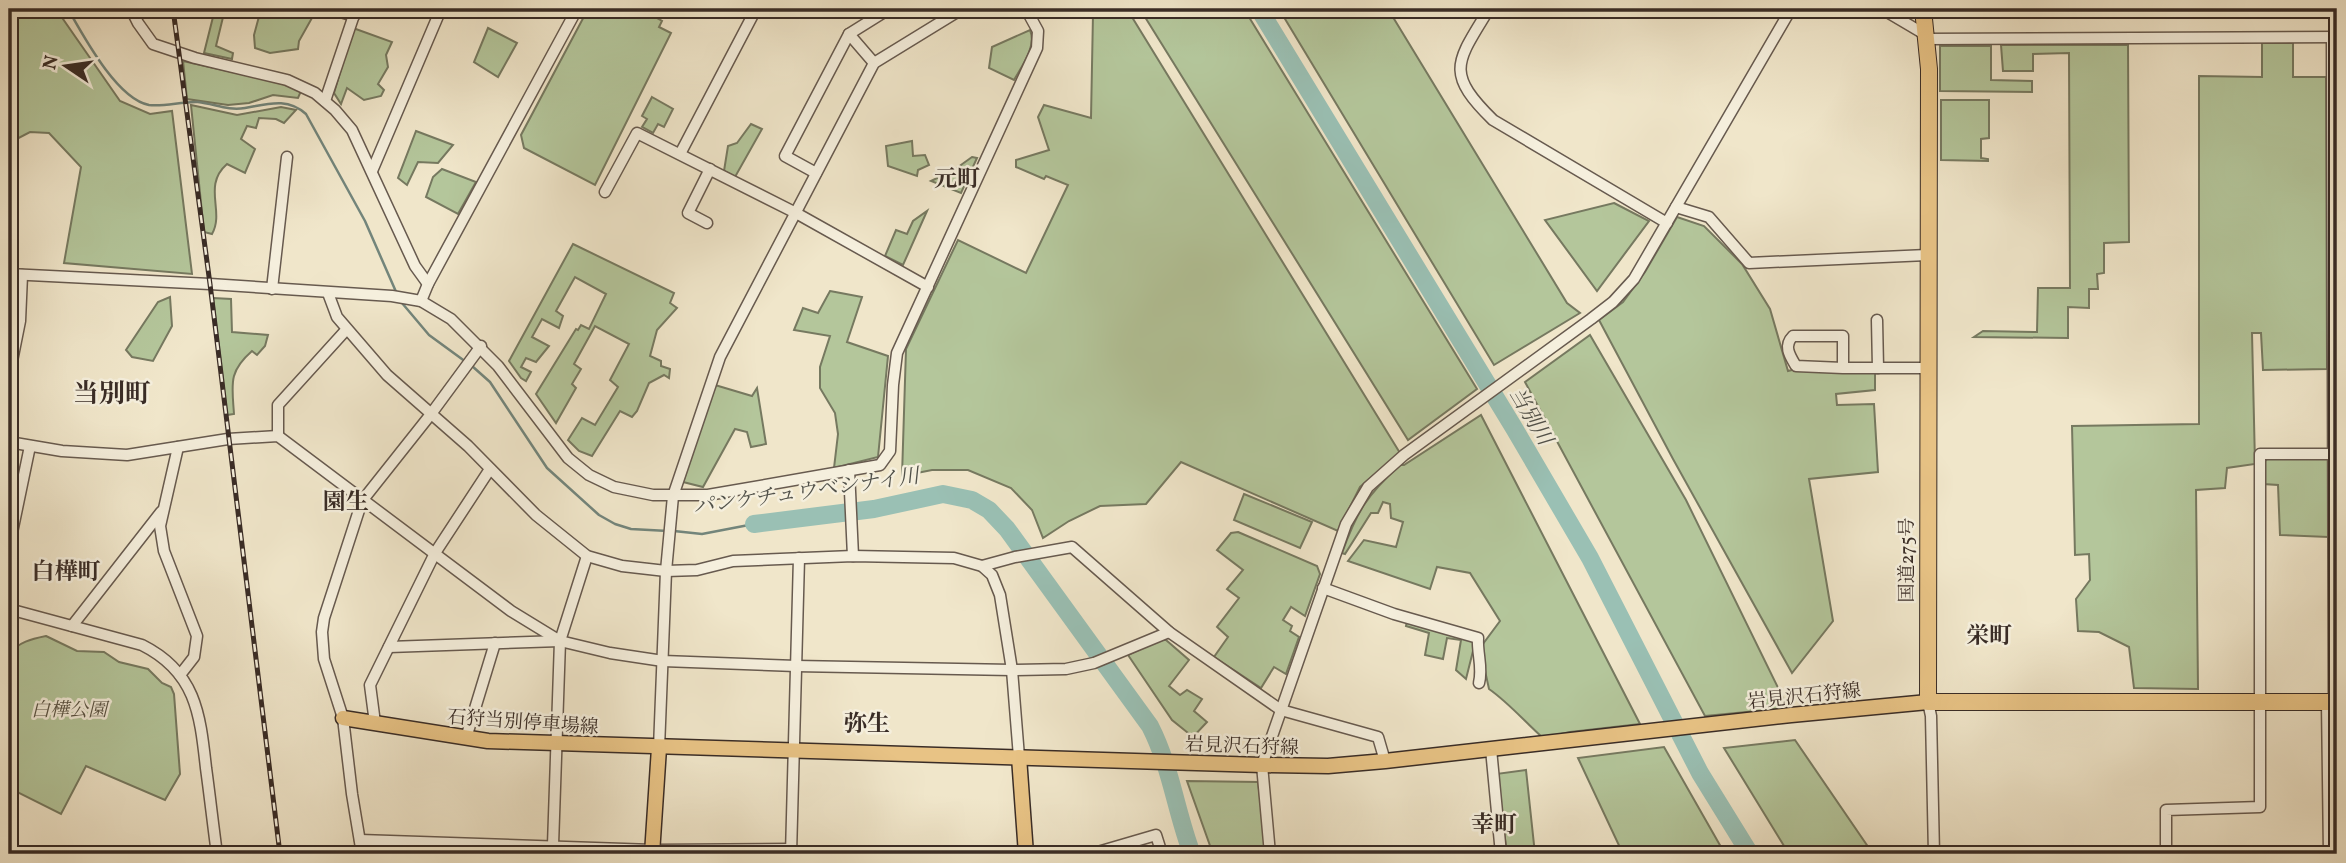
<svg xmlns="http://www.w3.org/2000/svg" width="2346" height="863" viewBox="0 0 2346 863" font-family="Vollkorn,'Noto Serif JP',serif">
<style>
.green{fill:#b4c69b;stroke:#767960;stroke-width:2}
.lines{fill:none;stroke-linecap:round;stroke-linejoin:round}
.stream{stroke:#73857b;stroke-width:2.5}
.river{stroke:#9ac0b4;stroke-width:18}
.minor-casing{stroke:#675a4f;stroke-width:13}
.major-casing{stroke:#392c26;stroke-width:17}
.highway-casing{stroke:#392c26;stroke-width:18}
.minor{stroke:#f5efdd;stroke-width:10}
.major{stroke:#e8c385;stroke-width:14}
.highway{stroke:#e8c385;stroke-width:16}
.rail-casing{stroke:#392c26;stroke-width:5}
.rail{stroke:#f5efdd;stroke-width:2.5;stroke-dasharray:8;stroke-linecap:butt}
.labels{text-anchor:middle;stroke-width:5;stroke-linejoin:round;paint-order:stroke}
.street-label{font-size:19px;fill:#392c26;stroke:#f5efdd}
.park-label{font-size:19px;font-style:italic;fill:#585243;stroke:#f5efdd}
.water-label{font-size:21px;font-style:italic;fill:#51514a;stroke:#f5efdd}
.quarter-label{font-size:23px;font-weight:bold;fill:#392c26;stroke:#f5efdd}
.district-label{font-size:26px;font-weight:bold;fill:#392c26;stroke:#f5efdd}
</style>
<rect width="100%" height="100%" fill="#f0e6ca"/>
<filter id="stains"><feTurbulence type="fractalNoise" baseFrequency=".00286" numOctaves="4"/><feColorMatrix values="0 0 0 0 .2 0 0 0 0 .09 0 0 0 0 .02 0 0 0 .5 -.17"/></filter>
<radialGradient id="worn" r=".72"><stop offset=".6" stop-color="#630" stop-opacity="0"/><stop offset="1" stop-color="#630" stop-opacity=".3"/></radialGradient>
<g class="green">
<polygon points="9,9 56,9 120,101 150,114 172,111 192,274 64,263 81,167 49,133 30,132 9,143"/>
<polygon points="215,9 225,9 216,46 233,53 232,59 204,53"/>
<polygon points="261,9 317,9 299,41 298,49 270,53 255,48 254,35"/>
<polygon points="588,9 641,9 662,21 659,27 671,33 595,185 524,148 521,135"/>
<polygon points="1101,9 1127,9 1400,453 1360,487 1338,531 1181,462 1146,504 1100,506 1069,521 1043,538 1032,510 1011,488 968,470 932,470 902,476 906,349 958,240 1026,273 1068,185 1046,176 1044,179 1016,167 1016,160 1049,150 1038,117 1044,105 1091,118 1093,14"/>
<polygon points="1140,9 1244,9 1477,389 1408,440"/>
<polygon points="1279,9 1388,9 1567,303 1580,313 1494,365"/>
<polygon points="353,28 392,42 386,55 388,67 378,84 384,90 381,96 364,100 347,88 341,104 334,93"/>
<polygon points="488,28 517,43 498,77 474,62"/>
<path d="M1030,30c7,16 -8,36 -16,50l-25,-12 3,-21z"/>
<polygon points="2262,43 2293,43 2293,77 2326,77 2327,369 2263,370 2261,333 2252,333 2255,464 2227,468 2225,488 2196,490 2198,689 2134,688 2129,647 2099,632 2078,631 2076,599 2090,580 2089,554 2075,555 2072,426 2199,424 2199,76 2262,77"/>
<polygon points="2001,45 2128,45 2129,242 2104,243 2104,273 2097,274 2098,289 2089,289 2089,308 2068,307 2068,338 1974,337 1983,331 2037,332 2038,288 2070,288 2069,53 2033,54 2033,71 2003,71"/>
<polygon points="1940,46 1991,46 1991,80 2032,81 2032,92 1940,91"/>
<polygon points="183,61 278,82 301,91 298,98 273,95 249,103 228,105 187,99"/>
<polygon points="652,97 673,109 664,127 658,124 653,133 642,127 647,119 642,116"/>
<polygon points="1941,100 1989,100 1989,138 1981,139 1981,158 1988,159 1988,161 1941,160"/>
<path d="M191,105l46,10 44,-8 15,3 -12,13 -8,-4 -17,-1 -3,10 -9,-2 -6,13 14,10 -10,24 -18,-9c-25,22 -2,47 -15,70l-8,-2z"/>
<polygon points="751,124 762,129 735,177 724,171 728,146 737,143"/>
<polygon points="416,131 453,145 438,163 418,162 407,185 398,178"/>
<polygon points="912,141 913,156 925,155 929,165 918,170 917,176 888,166 886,146"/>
<polygon points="972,157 977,158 961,193 931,181 954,170"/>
<polygon points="442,169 476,182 458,214 426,197 433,177"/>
<polygon points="1614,203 1649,221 1597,291 1545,220"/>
<polygon points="927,211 903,265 885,256 896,230 907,234 913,221"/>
<polygon points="1677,217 1704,226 1742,264 1770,309 1788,371 1796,369 1875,371 1875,390 1836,394 1837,405 1874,404 1878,472 1809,479 1833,621 1792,673 1673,459 1599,320 1623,302 1645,272"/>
<polygon points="573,244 674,293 670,303 677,308 657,330 650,356 661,361 661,366 670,369 669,378 664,375 649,383 637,411 632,417 620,411 592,456 579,451 568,440 582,418 595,425 618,387 610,380 629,344 595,326 574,364 581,369 572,384 576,388 556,423 536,394 576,329 578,330 581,325 589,329 606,294 575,277 556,311 563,316 559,328 542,319 532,337 549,346 536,362 526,358 521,367 531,372 526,381 521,378 509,361"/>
<polygon points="830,291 862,297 847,342 888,356 878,457 834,468 838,434 835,413 820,388 820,367 830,336 794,330 803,308 818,313"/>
<polygon points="170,297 172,326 153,361 132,357 126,350 158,302"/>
<path d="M213,298l18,1 1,33 36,3 -3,11 -8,9 -5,-4c-24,21 -20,33 -18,63l-7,1z"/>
<polygon points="1590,335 1686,500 1788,708 1705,716 1525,382"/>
<polygon points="715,385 752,396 757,388 766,444 751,447 747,432 735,429 703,487 683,482"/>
<path d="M1481,415l159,309 -70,8 -27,6c-18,-16 -34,-35 -54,-49l-9,-41 20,-27 -30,-48 -33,-6 -7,22 -82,-28 16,-21 32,7 7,-25 -12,-4 -1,-14 -7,-2 -5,11h-7l-26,41 -3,-1c15,-42 25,-58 58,-88h4z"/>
<polygon points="2269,457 2326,458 2330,461 2328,537 2280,535 2278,485 2263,484 2262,464"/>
<polygon points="1244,494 1312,522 1300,548 1234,520"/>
<polygon points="1238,532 1317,566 1320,574 1305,616 1291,607 1283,620 1292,626 1290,631 1299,637 1286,674 1274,667 1261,688 1214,657 1228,637 1217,627 1239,598 1227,589 1243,570 1217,550 1231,533"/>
<polygon points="1407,621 1474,639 1475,643 1466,679 1456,670 1461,640 1447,638 1443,659 1425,655 1429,633 1406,626"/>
<path d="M46,636l31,15 27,1 15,10 29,7 14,14 9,4 3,7 6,80 -15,26 -79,-34 -25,48 -52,-26v-134c10,-12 22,-15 37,-18z"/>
<polygon points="1159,640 1166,640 1189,660 1169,686 1180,695 1187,690 1202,699 1194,711 1207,722 1193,737 1172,720 1128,655"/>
<polygon points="1795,740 1873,854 1789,854 1724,748"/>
<polygon points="1664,747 1725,854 1623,854 1578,758"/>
<polygon points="1526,770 1535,854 1507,854 1496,774"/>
<polygon points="1187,781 1258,782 1267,854 1213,854"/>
</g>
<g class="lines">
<g class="stream">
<path d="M68,9c16,28 49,90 81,96 16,2 33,-4 49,-3 17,2 30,9 47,6 23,-4 42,-11 61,6l59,107 32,73"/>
<polyline points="402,303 429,335 466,362"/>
<polyline points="472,366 490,382 547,468 599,515 615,524 631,529 668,531"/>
<polyline points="674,531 702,534 754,524"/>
</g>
<g class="river">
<polyline points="1259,9 1514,428 1590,558 1700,773 1750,854"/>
<path d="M754,524l120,-15 69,-15 29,6 17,10 18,19 143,197c21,41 26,86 42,128"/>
</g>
<g class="minor-casing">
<g id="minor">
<polyline points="131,9 138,23 153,44 195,58 287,80 315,93 335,110 352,130 415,266 428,284"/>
<polyline points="331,9 354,16"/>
<polyline points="561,9 573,15"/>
<path d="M1489,9c-32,53 -45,63 4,111l174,103"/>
<polyline points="1882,9 1926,35"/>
<polyline points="849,34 874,63"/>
<polyline points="2332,37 2334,702"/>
<polyline points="1926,39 2337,37"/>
<polyline points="325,101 356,9"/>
<polyline points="680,154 756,9"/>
<polyline points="372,171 441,9"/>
<polyline points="816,173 785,156 849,34 889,9"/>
<polyline points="605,192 637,133 796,213 928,287"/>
<polyline points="1676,207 1709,217 1749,263 1927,255"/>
<polyline points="707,223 688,213 710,169"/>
<polyline points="9,274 210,284 392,296 421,301 451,319 498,366 568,458 589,475 614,487 653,495 708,495 880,465 890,451 893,385 897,353 1037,48 1038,31 1026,9"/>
<polyline points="272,289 287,157"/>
<polyline points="328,293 337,317 387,375 468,446 536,515 587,556 622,566 666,571 697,570 733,561 853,556 954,558 982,566 992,575 1000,595 1012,670 1019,757"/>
<polyline points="421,301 428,284 577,9"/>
<polyline points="1877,320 1878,368 1928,368"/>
<path d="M1843,368l-47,-2c-6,-10 -13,-20 -3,-30h50v32h35"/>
<polyline points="9,376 20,321 22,275"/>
<polyline points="278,436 278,405 346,330"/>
<polyline points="9,442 62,451 127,455 228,439 278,436 511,611 560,641 610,653 663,661 796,666 1012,670 1066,669 1094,663 1169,632"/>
<polyline points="178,447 160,526 164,551 197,636 194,657 180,675"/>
<polyline points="849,470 853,556"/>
<polyline points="9,547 30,446"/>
<polyline points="982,566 1015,557 1072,547 1169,632 1281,710 1378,737 1385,761"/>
<path d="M1323,588l71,26 84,24c-1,16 5,29 1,45"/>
<path d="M9,609l133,36c54,27 58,69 64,123 4,29 7,57 11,86"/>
<polyline points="72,626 161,512"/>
<polyline points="389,647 560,641"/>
<polyline points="1928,702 1931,716 1934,854"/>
<polyline points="2327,702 2329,854"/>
<polyline points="375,723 370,685 435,553 490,469"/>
<polyline points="466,738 495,643"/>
<polyline points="659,748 666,571 673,496 720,357 874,63 962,9"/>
<polyline points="1491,749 1501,854"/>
<polyline points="360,840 653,850 791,849"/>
<polyline points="553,845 560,641 587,556"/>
<polyline points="362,854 352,794 343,718 324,659 322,632 324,618 362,501 431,414 481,346"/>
<polyline points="791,854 799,558"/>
<polyline points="1091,854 1156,835 1162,854"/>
<polyline points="1270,854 1262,765 1346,524 1368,487 1404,455 1591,319 1613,302 1634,279 1791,9"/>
<polyline points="2166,854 2166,810 2260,807 2260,454 2333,454"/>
</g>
</g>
<g class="major-casing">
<g id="major">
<polyline points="343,718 488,741 1262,765 1328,766 1385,761 1791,715 1928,702"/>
<polyline points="1019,757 1026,854"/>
<polyline points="652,854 659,748"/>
</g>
</g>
<g class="highway-casing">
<polyline id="highway" points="1923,9 1929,69 1928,702 2337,702"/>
</g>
<use href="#minor" class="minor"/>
<use href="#major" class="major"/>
<use href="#highway" class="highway"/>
<g class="rail-casing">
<polyline id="rail" points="173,9 210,284 280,854"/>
</g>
<use href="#rail" class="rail"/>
</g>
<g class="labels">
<g class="street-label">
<text transform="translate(1906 560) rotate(-90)" y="7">国道275号</text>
<text transform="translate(1804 695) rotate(-6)" y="7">岩見沢石狩線</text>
<text transform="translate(523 721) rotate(4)" y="7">石狩当別停車場線</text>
<text transform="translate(1242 745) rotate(2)" y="7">岩見沢石狩線</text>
</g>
<g class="park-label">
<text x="69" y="716">白樺公園</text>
</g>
<g class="water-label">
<text transform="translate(1531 416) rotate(59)" y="7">当別川</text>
<text transform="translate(806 491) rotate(-8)" y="7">パンケチュウベシナイ川</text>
</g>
<g class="quarter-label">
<text x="957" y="186">元町</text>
<text x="346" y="509">園生</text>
<text x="66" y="579">白樺町</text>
<text x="1989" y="643">栄町</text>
<text x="867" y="731">弥生</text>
<text x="1494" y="832">幸町</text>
</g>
<g class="district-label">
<text x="112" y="402">当別町</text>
</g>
</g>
<rect width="2346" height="863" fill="none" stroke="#f0e6ca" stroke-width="35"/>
<rect x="10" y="10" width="2325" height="842" fill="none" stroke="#392c26" stroke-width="3.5"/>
<rect x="18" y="18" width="2311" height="828" fill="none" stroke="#392c26" stroke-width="2"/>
<g transform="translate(66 66) rotate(283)" stroke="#f5efdd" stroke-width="5" paint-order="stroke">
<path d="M0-5L12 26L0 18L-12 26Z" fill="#392c26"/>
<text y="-10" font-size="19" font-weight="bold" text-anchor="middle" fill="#392c26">N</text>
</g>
<rect width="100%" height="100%" filter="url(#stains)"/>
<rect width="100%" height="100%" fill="url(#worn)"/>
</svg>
